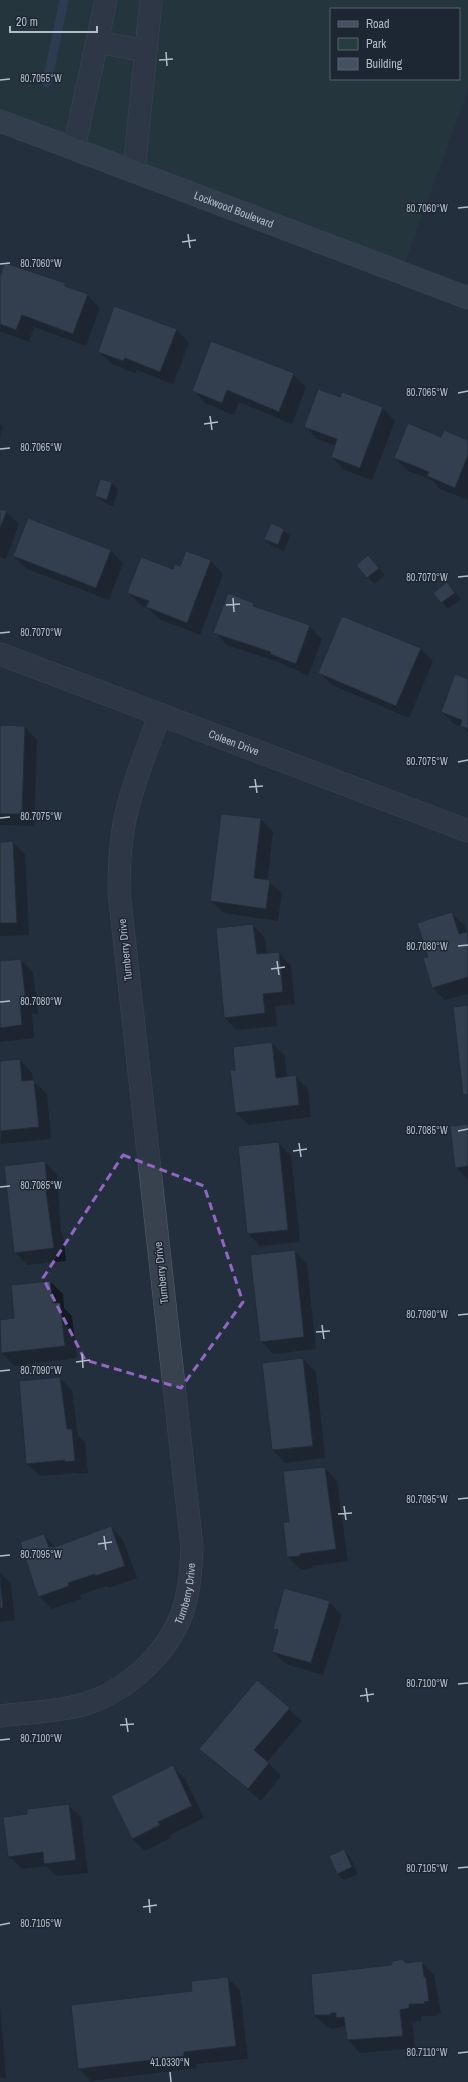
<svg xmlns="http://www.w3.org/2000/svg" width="468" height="2082" viewBox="0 0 468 2082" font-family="'Archivo Narrow',sans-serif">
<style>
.green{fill:#263c3f;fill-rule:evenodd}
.shadow{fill:#0007}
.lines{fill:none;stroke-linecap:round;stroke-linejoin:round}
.stream{stroke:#394c67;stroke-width:9}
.building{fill:#455162;stroke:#1f2835}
.street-casing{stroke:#565f6c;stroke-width:23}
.secondary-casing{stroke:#565f6c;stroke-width:23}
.street{stroke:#38414e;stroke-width:22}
.secondary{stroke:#465061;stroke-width:22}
.marked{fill:none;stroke:#9266c3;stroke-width:3;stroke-dasharray:8 5;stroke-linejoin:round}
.ticks{fill:none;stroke:#b4bcc9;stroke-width:1.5}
.labels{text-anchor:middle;stroke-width:3;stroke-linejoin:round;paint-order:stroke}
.street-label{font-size:11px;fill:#b4bcc9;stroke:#1d2633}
.ticks-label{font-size:10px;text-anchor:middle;fill:#b4bcc9;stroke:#1d2633;stroke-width:3;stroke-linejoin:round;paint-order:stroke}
</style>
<rect width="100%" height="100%" fill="#242f3e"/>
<path class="green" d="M0,0h468v90l-67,183 -401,-152zM331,9h128v70h-128z"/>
<g class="shadow">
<polygon points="0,277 65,284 69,289 87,295 100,308 86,346 34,327 29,342 0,331"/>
<polygon points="115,308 177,330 189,343 173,384 137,370 135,373 112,364 99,352"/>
<polygon points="293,374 306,387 292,424 239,402 234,415 205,403 193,390"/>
<polygon points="341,398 382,408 395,421 372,480 344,470 332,457 336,446 318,439 305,427"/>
<polygon points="0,424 3,427 0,436"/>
<polygon points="468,441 468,500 440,489 432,480 408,471 395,458"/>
<polygon points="112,483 118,490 113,506 103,502 96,496"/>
<polygon points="0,510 6,512 19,524 6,559 0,557"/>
<polygon points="283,530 290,536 284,551 272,546 265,539"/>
<polygon points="110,550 123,563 109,600 27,569 14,556"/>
<polygon points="187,552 211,561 223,574 200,635 160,619 149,609 141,605 128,593 181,568"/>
<polygon points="368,556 385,575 374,584 368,577"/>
<polygon points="447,583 461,599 448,609 435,593"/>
<polygon points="253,604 257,608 309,626 322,639 308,676 281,663 227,645 215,632"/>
<polygon points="420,648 433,661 409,718 332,685 319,673"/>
<polygon points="468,680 468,732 464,728 454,724 442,712"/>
<polygon points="0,726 25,727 37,740 34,826 0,825"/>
<polygon points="261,819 273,832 267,881 282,893 278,921 224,913 211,901"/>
<polygon points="13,842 25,855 29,935 0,936 0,843"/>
<polygon points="452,914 465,926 468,935 468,994 445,1000 433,988 424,959 429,957"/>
<polygon points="253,925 265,938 267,954 279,953 291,966 295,1004 275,1006 277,1026 237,1030 225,1018"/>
<polygon points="21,960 33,972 38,1014 32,1014 34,1038 0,1042 0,962"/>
<polygon points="272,1043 285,1056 287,1077 296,1077 308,1089 311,1117 249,1125 236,1113 236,1071"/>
<polygon points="20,1060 32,1073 33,1081 47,1094 51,1139 1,1144 0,1062"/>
<polygon points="468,1125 468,1180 456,1167"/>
<polygon points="278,1143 291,1155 300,1242 260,1246 248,1233"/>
<polygon points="45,1162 57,1175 61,1232 63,1234 66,1261 27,1265 15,1252"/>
<polygon points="294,1251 307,1264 316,1349 273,1354 261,1341"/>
<polygon points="50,1282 63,1294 64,1308 72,1316 77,1358 14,1366 2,1353 0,1321 16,1319"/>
<polygon points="303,1359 316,1372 325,1458 285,1463 273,1450 263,1364"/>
<polygon points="60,1378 72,1390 78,1436 85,1442 88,1473 78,1474 77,1473 40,1476 27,1464"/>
<polygon points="325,1468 337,1481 348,1561 312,1566 313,1568 301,1570 288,1557 291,1523"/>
<polygon points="111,1527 123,1540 137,1578 109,1588 107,1586 80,1595 81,1599 52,1609 39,1596 44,1535 56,1548"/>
<polygon points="0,1573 11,1584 15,1620 0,1622"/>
<polygon points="329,1602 342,1615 323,1675 286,1664 273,1652 278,1632 275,1628"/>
<polygon points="257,1682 302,1721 267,1762 281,1776 261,1801 201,1749"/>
<polygon points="173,1767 185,1779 204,1818 170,1835 171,1838 145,1851 132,1839"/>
<polygon points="68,1805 81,1817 88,1873 57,1876 46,1866 22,1869 9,1856 28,1815"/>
<polygon points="344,1850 350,1857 358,1874 344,1880 337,1874"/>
<polygon points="422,1963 434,1975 441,2013 436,2014 437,2016 421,2016 421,2021 412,2022 415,2048 360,2053 348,2040 345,2026 333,2029 327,2027 314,2015 406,1964"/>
<polygon points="228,1978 240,1990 248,2059 196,2064 197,2068 91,2081 79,2069 193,1992"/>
<polygon points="0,2006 6,2078 0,2078"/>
</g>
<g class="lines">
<polyline class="stream" points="47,83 64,0"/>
</g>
<g class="building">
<polygon points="5,263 65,283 65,286 88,294 73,334 22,315 16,330 0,324 0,276"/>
<polygon points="114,306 177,329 160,372 125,358 123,361 98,352"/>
<polygon points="211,341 294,373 279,412 227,390 222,403 192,391"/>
<polygon points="318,389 340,397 342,392 383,407 360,468 331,457 337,439 304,427"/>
<polygon points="408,423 441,437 444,430 468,440 468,455 455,488 427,476 429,472 394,458"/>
<polygon points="100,479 112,482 107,500 95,496"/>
<polygon points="0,509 7,511 0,528"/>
<polygon points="28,518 111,550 96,588 13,556"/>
<polygon points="271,523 284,529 278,545 264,539"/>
<polygon points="186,551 211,560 187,623 146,607 149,601 127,593 141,557 173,569 175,564 180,566"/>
<polygon points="368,555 379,568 367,578 356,565"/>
<polygon points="447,582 455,593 441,603 433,593"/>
<polygon points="228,593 254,603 253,606 310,625 296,664 270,654 271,652 213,633"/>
<polygon points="342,616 421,648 396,706 318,673"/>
<polygon points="455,674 468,679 468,729 460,726 462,720 441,712"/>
<polygon points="0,725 25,726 22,814 0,814"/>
<polygon points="221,814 261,818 254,878 270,880 266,909 210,901"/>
<polygon points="13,841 17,923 0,923 0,842"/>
<polygon points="452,912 459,934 467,932 468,937 468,977 432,988 423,958 428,957 417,923"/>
<polygon points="253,924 257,954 279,952 283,992 263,994 265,1013 224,1018 216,928"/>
<polygon points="21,959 26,1002 20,1002 22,1025 0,1028 0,961"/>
<polygon points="468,1005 468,1094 463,1095 453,1007"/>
<polygon points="272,1042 276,1078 296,1075 299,1105 235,1113 230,1070 235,1070 233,1047"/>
<polygon points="20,1059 22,1081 34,1080 39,1127 0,1131 0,1061"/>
<polygon points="468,1124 468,1166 455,1168 450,1126"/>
<polygon points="279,1142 288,1230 247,1234 238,1146"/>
<polygon points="45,1161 48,1191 46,1191 54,1248 14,1253 4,1166"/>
<polygon points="295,1250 304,1337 260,1342 250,1255"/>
<polygon points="50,1281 53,1303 60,1303 65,1346 1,1353 0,1320 14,1318 11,1285"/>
<polygon points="303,1358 313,1446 272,1450 262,1363"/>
<polygon points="60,1377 67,1429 72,1429 75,1461 65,1462 65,1460 26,1464 19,1381"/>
<polygon points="325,1467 336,1549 300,1554 300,1556 287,1557 283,1522 289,1522 283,1471"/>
<polygon points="111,1526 125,1566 95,1576 95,1574 68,1583 69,1586 38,1597 20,1542 44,1534 49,1547 55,1547"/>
<polygon points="0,1578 3,1608 0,1608"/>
<polygon points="284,1588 330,1601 311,1663 272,1652 278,1630 273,1629"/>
<polygon points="257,1680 290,1708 254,1750 269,1763 248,1789 199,1749"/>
<polygon points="173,1765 192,1806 158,1822 160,1825 132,1839 111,1796"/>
<polygon points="69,1804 76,1860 44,1864 43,1852 8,1857 3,1817 27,1814 27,1809"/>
<polygon points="344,1849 352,1867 337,1874 329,1856"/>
<polygon points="402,1959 406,1963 422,1961 424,1977 426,1977 429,2001 424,2002 425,2004 409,2004 409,2008 400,2010 403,2036 347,2040 344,2017 336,2018 336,2013 331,2013 331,2015 314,2015 311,1974 391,1965 393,1961"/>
<polygon points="228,1977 236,2046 184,2052 184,2056 78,2069 71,2005 192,1991 191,1981"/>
</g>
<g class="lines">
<g class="street-casing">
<g id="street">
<polyline points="97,42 146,51"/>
<polyline points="74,148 106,0"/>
<polyline points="134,171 151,0"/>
<path id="s1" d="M0,654l468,177"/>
<path id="s2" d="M0,1716c31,-4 67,-4 96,-16 43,-18 82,-58 91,-105 4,-16 4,-32 5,-48l-73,-655c0,-24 1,-49 6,-73 8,-36 22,-70 35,-105"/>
</g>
</g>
<g class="secondary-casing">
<g id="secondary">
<path id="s3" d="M0,121l468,177"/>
</g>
</g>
<use href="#street" class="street"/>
<use href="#secondary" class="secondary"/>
</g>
<path d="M0 0H468V2082H0ZM123,1155l81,31 39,116 -62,86 -96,-28 -42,-82z" fill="#242f3e" fill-opacity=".55" fill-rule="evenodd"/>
<path class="marked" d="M123,1155l81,31 39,116 -62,86 -96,-28 -42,-82z"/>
<path class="ticks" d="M166,52l1,14M159,60l14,-1M0,80l10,-1M458,208l10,-1M188,234l2,14M182,242l14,-2M0,264l10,-1M458,393l10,-2M210,416l2,14M204,424l14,-2M0,449l10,-1M458,577l10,-1M233,598l1,14M226,605l14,-1M0,633l10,-1M458,762l10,-2M255,779l2,14M249,787l14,-1M0,818l10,-1M458,946l10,-1M277,961l2,14M271,969l14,-2M0,1002l10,-1M458,1131l10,-2M299,1143l2,14M293,1151l14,-2M0,1187l10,-1M458,1315l10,-1M322,1325l2,14M316,1332l14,-1M82,1354l1,14M76,1362l14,-2M0,1371l10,-1M458,1499l10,-1M344,1506l2,14M338,1514l14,-1M104,1536l2,14M98,1544l14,-2M0,1556l10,-1M458,1684l10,-1M366,1688l2,14M360,1696l14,-2M126,1718l2,14M120,1725l14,-1M0,1740l10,-1M458,1868l10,-1M149,1899l1,14M143,1907l14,-2M0,1925l10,-2M458,2053l10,-1M170,2072l1,10"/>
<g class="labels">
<g class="street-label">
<text dy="4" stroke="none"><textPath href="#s3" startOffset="250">Lockwood Boulevard</textPath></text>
<text dy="4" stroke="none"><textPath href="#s1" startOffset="250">Coleen Drive</textPath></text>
<text transform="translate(125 950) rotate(-96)" y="4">Turnberry Drive</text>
<text transform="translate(161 1273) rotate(-96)" y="4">Turnberry Drive</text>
<text dy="4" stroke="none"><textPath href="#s2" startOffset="243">Turnberry Drive</textPath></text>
</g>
</g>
<g class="ticks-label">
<text x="41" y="82">80.7055°W</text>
<text x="427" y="212">80.7060°W</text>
<text x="41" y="267">80.7060°W</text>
<text x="427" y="396">80.7065°W</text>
<text x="41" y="451">80.7065°W</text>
<text x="427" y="581">80.7070°W</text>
<text x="41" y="636">80.7070°W</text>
<text x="427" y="765">80.7075°W</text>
<text x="41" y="820">80.7075°W</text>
<text x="427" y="950">80.7080°W</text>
<text x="41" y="1005">80.7080°W</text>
<text x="427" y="1134">80.7085°W</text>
<text x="41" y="1189">80.7085°W</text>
<text x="427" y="1318">80.7090°W</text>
<text x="41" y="1374">80.7090°W</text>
<text x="427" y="1503">80.7095°W</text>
<text x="41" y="1558">80.7095°W</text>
<text x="427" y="1687">80.7100°W</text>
<text x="41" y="1742">80.7100°W</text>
<text x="427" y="1872">80.7105°W</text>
<text x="41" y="1927">80.7105°W</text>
<text x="427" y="2056">80.7110°W</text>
<text x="170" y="2066">41.0330°N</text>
</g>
<rect x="330" y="8" width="130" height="72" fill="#1d2633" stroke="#59626f"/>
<rect x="338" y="21" width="20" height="6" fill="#465061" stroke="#59626f"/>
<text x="366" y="28" font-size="12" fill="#b4bcc9">Road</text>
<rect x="338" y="38" width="20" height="12" fill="#263c3f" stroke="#59626f"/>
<text x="366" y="48" font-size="12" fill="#b4bcc9">Park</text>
<rect x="338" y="58" width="20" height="12" fill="#455162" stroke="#59626f"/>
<text x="366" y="68" font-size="12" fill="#b4bcc9">Building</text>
<path d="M10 26v6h87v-6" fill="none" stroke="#b4bcc9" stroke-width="2"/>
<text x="16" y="26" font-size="12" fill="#b4bcc9" stroke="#1d2633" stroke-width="3" paint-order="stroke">20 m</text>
</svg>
